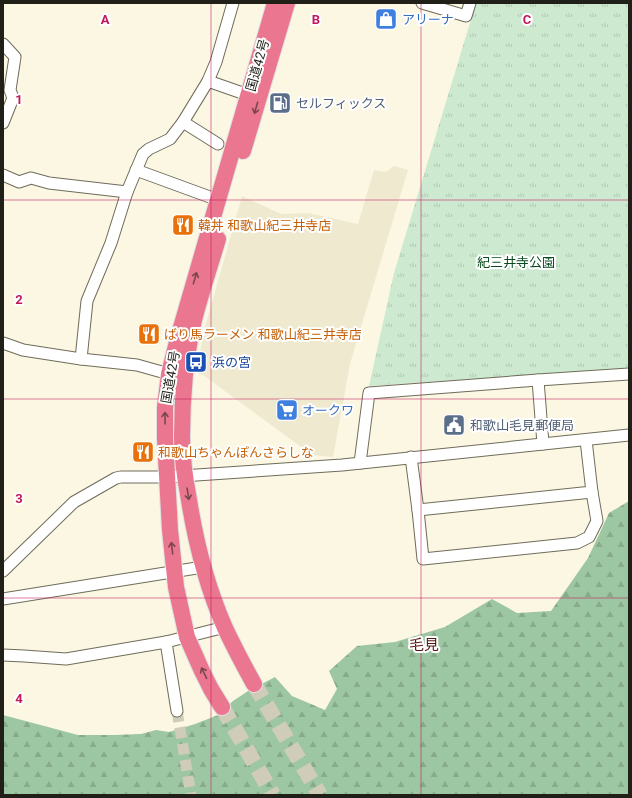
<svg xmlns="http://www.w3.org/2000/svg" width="632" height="798" viewBox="0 0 632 798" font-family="Roboto,'Noto Sans JP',sans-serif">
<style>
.built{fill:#efeacf}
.forest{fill:url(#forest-firs)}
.park{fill:url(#park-tufts)}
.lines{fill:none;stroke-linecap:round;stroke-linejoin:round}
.minor-tunnel{stroke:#cfccba;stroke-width:11;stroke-dasharray:11 5.5;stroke-linecap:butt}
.highway-tunnel{stroke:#cfccba;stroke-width:16;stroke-dasharray:16 8;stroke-linecap:butt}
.minor-casing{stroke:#6f6c5a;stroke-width:13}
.highway-casing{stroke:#e0e0df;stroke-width:18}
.minor{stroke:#fff;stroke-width:11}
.highway{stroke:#ea778f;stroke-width:16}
.oneway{stroke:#7b474e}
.grid{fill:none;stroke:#c2185b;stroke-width:1;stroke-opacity:0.55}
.labels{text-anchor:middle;stroke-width:4;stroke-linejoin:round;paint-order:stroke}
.shop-label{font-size:13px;fill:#366cbe;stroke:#fff;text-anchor:start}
.street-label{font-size:13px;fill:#201f18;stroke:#fff}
.service-label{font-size:13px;fill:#4e5e75;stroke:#fff;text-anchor:start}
.food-label{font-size:13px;fill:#c56008;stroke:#fff;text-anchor:start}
.park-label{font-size:13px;fill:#094b1d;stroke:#fff}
.transit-label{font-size:13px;fill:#164399;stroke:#fff;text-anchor:start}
.quarter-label{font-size:15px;fill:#581411;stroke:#fff}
.grid-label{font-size:13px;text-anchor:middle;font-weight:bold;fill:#c2185b;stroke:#fff;stroke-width:4;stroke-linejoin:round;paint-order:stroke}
</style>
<defs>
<pattern id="forest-firs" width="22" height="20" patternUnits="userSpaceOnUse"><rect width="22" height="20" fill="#9dc7a2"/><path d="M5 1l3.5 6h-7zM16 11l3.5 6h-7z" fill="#87aa8b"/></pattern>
<pattern id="park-tufts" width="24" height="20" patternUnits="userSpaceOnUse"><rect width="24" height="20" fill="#cdead0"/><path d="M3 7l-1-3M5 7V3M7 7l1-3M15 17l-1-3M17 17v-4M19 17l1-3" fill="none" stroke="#b0c8b2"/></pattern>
</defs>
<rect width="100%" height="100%" fill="#fbf7e3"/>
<polygon class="built" points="394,166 408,170 350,364 333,457 312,455 203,375 196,372 205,327 242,196 281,214 309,213 358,224 374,170 386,172"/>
<polygon class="forest" points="629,501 629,795 3,795 3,715 78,735 114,735 141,734 156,730 169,732 195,724 218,715 233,701 248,691 275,677 292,696 325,710 337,689 329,671 357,646 395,642 445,627 492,599 517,613 551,611 588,558 609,513"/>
<polygon class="park" points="476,3 629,3 629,369 369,386 394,273"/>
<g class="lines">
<polyline class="minor-tunnel" points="177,711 191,795"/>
<g class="highway-tunnel">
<polyline points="254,684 320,795"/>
<polyline points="222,707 273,795"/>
</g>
<g class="minor-casing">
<g id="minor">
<polyline points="422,3 466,16 470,3"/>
<polyline points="3,44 15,57 10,90 13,98 3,123"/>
<polyline points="208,81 248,95"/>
<polyline points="183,122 218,144"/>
<polyline points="136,170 218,200"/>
<polyline points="3,175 19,182 31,178 49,183 127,192"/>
<polyline points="3,343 23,350 81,359 137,365 169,374"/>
<polyline points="81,359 87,301 111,243 127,192 143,154 149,149 170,139 183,122 208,81 216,62 233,3"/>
<polyline points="538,380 629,374"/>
<polyline points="411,457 418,510 423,559 577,543 589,537 597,521 592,492"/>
<polyline points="360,463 369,393 538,380 543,444"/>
<polyline points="418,510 592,492 586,440"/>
<polyline points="3,571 74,502 116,478 121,477 167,477 342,465 629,435"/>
<polyline points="3,599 203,567"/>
<polyline points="166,642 177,711"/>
<polyline points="3,655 24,656 66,659 166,642 225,627"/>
</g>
</g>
<g class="highway-casing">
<g id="highway">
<polyline points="243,151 287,3"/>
<path d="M218,239c-8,27 -17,54 -24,81 -4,17 -7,36 -9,54 -2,21 -3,42 -3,63 0,21 3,42 7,63 7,44 18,87 36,128 9,19 19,38 29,56"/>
<polyline points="222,707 211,689 202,671 187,637 176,587 170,530 165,439 165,408 169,374 178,338 275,3"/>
</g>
</g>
<use href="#minor" class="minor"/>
<use href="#highway" class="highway"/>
</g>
<defs><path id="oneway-shaft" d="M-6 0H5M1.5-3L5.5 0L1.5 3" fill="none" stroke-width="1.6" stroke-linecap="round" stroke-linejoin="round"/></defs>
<g class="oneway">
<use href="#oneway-shaft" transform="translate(256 108) rotate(106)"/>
<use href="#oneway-shaft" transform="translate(195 278) rotate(-74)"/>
<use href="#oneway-shaft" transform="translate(165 418) rotate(-90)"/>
<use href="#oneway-shaft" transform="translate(188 494) rotate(81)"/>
<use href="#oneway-shaft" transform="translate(172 548) rotate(-97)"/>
<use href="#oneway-shaft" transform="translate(204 673) rotate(-116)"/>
</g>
<path class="grid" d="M211,3v792M421,3v792M3,200h626M3,399h626M3,598h626"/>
<defs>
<g id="shop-square" transform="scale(1.15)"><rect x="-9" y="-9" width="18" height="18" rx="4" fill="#3f7fe0" stroke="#fff"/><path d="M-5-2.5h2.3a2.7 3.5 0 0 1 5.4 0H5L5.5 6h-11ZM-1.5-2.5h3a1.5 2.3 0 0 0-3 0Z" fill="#fff"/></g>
<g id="fuel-square" transform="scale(1.15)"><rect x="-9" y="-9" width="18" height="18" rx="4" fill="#5c6f8a" stroke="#fff"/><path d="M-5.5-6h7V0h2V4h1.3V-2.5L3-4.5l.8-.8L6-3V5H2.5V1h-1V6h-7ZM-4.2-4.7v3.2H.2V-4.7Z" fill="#fff"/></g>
<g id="restaurant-square" transform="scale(1.15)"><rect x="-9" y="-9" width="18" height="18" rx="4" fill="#e8710a" stroke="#fff"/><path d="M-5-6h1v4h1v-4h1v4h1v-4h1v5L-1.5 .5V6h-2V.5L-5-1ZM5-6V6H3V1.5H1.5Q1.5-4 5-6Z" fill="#fff"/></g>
<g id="bus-square" transform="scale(1.15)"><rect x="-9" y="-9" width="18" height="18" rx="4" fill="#1a4fb4" stroke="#fff"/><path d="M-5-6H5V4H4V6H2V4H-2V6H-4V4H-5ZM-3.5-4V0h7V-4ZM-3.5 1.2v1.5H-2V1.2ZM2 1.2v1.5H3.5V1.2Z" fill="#fff"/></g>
<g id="supermarket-square" transform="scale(1.15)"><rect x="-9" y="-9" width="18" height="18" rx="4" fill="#3f7fe0" stroke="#fff"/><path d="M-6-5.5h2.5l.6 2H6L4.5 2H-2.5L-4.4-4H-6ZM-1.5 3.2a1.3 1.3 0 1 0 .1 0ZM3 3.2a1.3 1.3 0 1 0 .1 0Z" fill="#fff"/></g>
<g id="civic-square" transform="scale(1.15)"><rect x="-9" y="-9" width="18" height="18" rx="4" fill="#5c6f8a" stroke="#fff"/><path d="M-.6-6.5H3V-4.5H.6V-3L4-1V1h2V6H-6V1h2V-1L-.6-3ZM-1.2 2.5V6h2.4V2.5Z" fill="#fff"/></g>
</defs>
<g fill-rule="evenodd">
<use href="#shop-square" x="386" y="19"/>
<use href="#fuel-square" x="280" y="103"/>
<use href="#restaurant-square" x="183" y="225"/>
<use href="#restaurant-square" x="149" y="334"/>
<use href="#bus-square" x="196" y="362"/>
<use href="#supermarket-square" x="287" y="410"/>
<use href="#civic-square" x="454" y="425"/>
<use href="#restaurant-square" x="143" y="452"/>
</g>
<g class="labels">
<g class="shop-label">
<text x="402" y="24">アリーナ</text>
<text x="302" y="415">オークワ</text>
</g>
<g class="street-label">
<text transform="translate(257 65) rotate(-74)" y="5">国道42号</text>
<text transform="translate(170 377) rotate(-80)" y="5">国道42号</text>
</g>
<g class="service-label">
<text x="296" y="108">セルフィックス</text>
<text x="470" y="430">和歌山毛見郵便局</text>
</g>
<g class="food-label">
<text x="198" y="230">韓丼 和歌山紀三井寺店</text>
<text x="164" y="339">ばり馬ラーメン 和歌山紀三井寺店</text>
<text x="158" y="457">和歌山ちゃんぽんさらしな</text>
</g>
<g class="park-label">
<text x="516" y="267">紀三井寺公園</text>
</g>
<g class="transit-label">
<text x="212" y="367">浜の宮</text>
</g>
<g class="quarter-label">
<text x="424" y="650">毛見</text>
</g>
</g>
<g class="grid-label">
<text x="105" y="24">A</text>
<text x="316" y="24">B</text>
<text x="527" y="24">C</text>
<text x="19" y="104">1</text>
<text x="19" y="304">2</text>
<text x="19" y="503">3</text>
<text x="19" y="703">4</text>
</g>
<rect width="632" height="798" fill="none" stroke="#201f18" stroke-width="8"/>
</svg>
